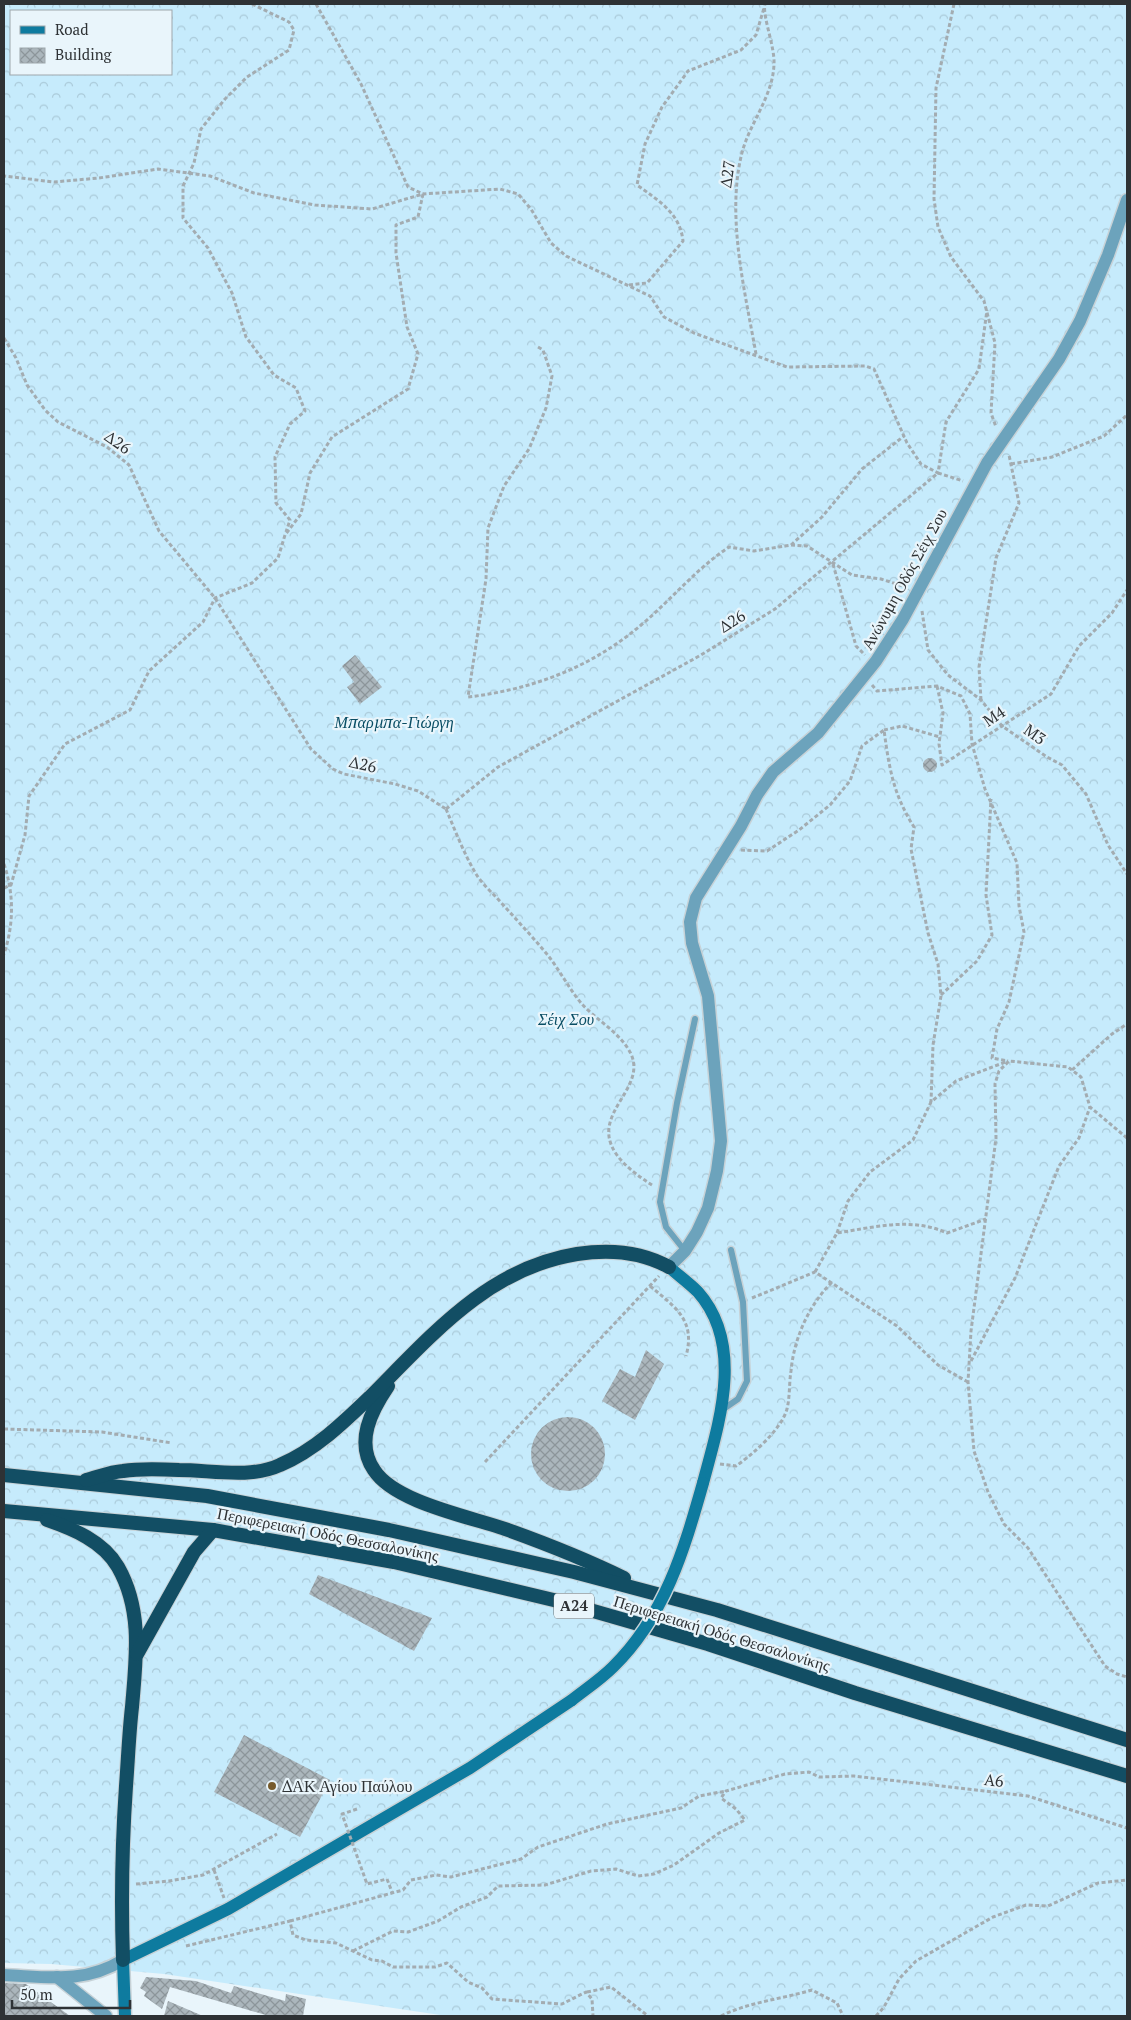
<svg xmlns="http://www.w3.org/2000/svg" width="1131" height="2020" viewBox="0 0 1131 2020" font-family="'PT Serif',serif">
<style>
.forest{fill:url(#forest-crowns);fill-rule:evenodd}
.building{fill:url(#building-cross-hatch)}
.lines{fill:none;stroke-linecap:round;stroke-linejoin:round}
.service-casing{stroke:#c7d2d7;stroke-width:9}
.minor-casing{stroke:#c7d2d7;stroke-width:15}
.tertiary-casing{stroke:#c7d2d7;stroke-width:15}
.secondary-casing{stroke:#c7d2d7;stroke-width:15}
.trunk-casing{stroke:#c7d2d7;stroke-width:16}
.path{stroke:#a3acb1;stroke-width:3;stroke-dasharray:4 2.5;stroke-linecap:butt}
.service{stroke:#6ca3bc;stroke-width:6}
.minor{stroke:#6ca3bc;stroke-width:12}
.tertiary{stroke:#6ca3bc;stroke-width:12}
.secondary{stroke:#0e7b9f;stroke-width:12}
.trunk{stroke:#124e64;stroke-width:14}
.secondary-bridge-casing{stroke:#c7d2d7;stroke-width:15;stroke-linecap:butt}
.path-bridge{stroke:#a3acb1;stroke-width:3;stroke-dasharray:4 2.5;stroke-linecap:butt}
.secondary-bridge{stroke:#0e7b9f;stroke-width:12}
.poi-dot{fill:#775b2d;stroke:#e9f5fb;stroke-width:2}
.labels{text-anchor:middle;stroke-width:4.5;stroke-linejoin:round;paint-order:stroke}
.shield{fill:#e9f5fb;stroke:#666c70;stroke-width:1}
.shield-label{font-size:15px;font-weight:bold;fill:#2e3235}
.street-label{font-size:16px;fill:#2e3235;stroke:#e9f5fb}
.park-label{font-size:16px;font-style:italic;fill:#084d64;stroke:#e9f5fb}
.poi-label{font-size:16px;fill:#2e3235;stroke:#e9f5fb;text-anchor:start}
</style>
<defs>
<pattern id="forest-crowns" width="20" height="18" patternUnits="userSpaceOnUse" patternTransform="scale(1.25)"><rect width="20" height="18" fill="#c6ebfc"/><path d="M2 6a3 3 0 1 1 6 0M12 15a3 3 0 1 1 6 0" fill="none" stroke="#aacad9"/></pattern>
<pattern id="building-cross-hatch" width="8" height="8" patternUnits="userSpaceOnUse" patternTransform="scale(1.25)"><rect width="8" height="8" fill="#abb6bc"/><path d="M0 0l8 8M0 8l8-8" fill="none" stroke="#8c959a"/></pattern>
</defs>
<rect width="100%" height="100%" fill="#e9f5fb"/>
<path class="forest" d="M4,4h1123v2012h-680l-283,-42 -113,-10 -47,-1zM11,11h160v63h-160z"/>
<g class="building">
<polygon points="355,655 382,687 360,704 347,687 354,682 342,666"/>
<circle cx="930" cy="765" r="7"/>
<polygon points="646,1350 664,1364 635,1420 602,1401 620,1369 635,1377"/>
<circle cx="568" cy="1454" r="37"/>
<polygon points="318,1575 432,1618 414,1651 309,1594"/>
<polygon points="244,1735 330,1780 300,1837 214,1792"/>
<polygon points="146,1977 196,1981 231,1993 234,1986 285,2001 286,1994 306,1999 303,2016 269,2016 170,1987 162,2009 144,1996 146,1992 140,1988"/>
<polygon points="4,1983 26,1984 70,2016 4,2016"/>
<polygon points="168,2001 203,2016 164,2016"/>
</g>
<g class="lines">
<g class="service-casing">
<g id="service">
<polyline points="685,1251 666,1227 660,1202 677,1103 695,1019"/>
<polyline points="722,1410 738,1399 747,1381 743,1302 731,1250"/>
</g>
</g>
<g class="minor-casing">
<g id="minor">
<path d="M4,1975c44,2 80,9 119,-15"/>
<polyline points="57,1977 106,2016"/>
</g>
</g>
<g class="tertiary-casing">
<polyline id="tertiary" points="669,1267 685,1251 697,1232 708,1208 717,1171 721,1141 708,996 692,943 690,922 696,898 741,826 757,795 773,772 818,733 876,661 903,619 987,463 1059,359 1080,321 1108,255 1127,200"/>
</g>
<g class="secondary-casing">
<g id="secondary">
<path d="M669,1267c9,8 20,16 29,25 47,53 21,131 5,191"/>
<polyline points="125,2016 123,1960 228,1909 470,1768 572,1700"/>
</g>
</g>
<g class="trunk-casing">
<g id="trunk">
<path d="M388,1386c-17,25 -33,56 -14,84 21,33 98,47 134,60 39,14 79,30 116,48"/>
<polyline points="4,1475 207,1496 389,1530 574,1572 717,1610 1127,1740"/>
<path d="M86,1480c12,-3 24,-8 37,-9 18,-3 38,-2 56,-1 32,0 71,9 101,-5 35,-15 63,-42 90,-68 61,-61 118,-129 207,-143 32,-5 63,-3 92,13"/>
<polyline points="4,1511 213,1530 394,1562 562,1602 708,1644 855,1693 1127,1776"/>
<path d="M47,1520c26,9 56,21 71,47 25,44 18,92 14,140 -3,26 -4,53 -6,79 -4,58 -5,116 -3,174"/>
<polyline points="137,1654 194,1552 213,1530"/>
</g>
</g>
<g class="path">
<polyline points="252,4 289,22 294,30 289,50 247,77 225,99 201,129 194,163 183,186 183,218 208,248 232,293 246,337 274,375 296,388 305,411 290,424 275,457 276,503 290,520 286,532"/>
<polyline points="316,4 361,84 408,187 423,194 500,189 518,194 531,209 551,243 566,256 650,296 664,317 694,333 787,367 865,366 874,369 907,443 921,464 938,473 946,422 979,369 987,310"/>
<polyline points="954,4 936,88 934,199 938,227 951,257 984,301 995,343 991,413 996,427"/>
<path d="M629,285l18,-2 36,-42c-3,-28 -24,-40 -46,-56l8,-41 17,-37 26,-36 53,-21 15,-15 8,-27"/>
<polyline points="4,338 16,358 27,385 45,410 58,422 107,447 129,465 159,531 215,598 311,749 333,769 344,774 395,784 418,791 446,809"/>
<path d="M538,347l5,3 9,26 -6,32 -17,41 -25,37 -16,42 -2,51 -18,118c61,-7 119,-28 167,-67 33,-26 58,-59 94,-83l25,4 37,-6 16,1 45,29 29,4 25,8"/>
<path d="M756,354c-11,-63 -31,-141 -13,-205 9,-29 30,-54 31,-85 1,-17 -12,-49 -9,-60"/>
<polyline points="1011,464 1052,457 1104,436 1127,415"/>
<polyline points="791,545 822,517 862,469 904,436"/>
<polyline points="833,564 856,646 865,655"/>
<polyline points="922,611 928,650 948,675 981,700 1002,726 1047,757 1062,765 1086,794 1108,845 1127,874"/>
<polyline points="872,685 877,691 937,686 961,696 970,714 972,744 985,789 1017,863 1019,906 1024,932 1009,1002 997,1029 992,1058 1008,1061"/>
<polyline points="937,686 943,713 939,744 942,765 1051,694 1079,646 1112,613 1127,590"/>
<polyline points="981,700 979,667 996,558 1019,503 1009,455"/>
<polyline points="884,730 902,726 940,737"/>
<polyline points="446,809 498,767 701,655 775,609 938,473 963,481"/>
<path d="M446,809c9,21 18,45 30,65 5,8 13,16 20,23 17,19 34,37 50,56 13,16 22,34 35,50 15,17 40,30 50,51 20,44 -74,71 21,131"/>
<path d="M741,850l26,1 32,-21 31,-25 20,-24 12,-35 22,-16c5,37 9,64 30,97l-3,22 17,84 10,31 3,32 -8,49 -2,57"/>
<path d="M4,864c10,30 10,60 0,90"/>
<polyline points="4,888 11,885 25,835 29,796 65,744 130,710 149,671 203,622 215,598 252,583 278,558 285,535 301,514 310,473 332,437 408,389 418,354 407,327 396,253 396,225 418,217 423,194 372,209 315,205 254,193 210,176 158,169 99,178 54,182 4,176"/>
<polyline points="941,995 977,961 992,935 986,895 991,799"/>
<polyline points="1072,1070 1112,1034 1127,1024"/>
<polyline points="1127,1138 1090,1107 1081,1077 1068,1067 1009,1061 999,1071 995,1084 996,1138 971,1331 968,1382 974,1451 988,1492 1004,1524 1028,1548 1105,1666 1117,1674 1127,1677"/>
<polyline points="837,1233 848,1201 870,1172 913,1140 931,1102 956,1081 1008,1061"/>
<path d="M815,1272l22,-39c38,-6 75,-16 110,0l39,-14"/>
<path d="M650,1286c25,21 46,34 36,70"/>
<polyline points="752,1298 815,1272 897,1326 938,1365 968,1382"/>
<polyline points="971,1361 1015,1278 1059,1166 1079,1138 1090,1107"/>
<polyline points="4,1429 102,1432 172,1443"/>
<polyline points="485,1462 659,1276"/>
<path d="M720,1464l16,2c17,-12 45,-36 51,-57 3,-12 2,-26 4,-38 3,-33 18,-66 41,-89"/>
<polyline points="214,1870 224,1898"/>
<polyline points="387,1879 392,1892"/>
<polyline points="136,1884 169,1881 203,1875 277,1834"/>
<polyline points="290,1921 403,1890 411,1880 436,1875 451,1877 521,1859 538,1847 607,1824 681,1808 699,1796 726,1791"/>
<polyline points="186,1946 290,1921 293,1935 306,1940 336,1943 372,1960 382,1961 393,1967 435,1967 447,1963 468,1982 482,1988 492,1999 562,2004 586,1992 592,1999 593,2016"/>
<polyline points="353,1951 393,1931 408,1932 438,1921 461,1907 487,1897 498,1886 545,1885 591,1871 616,1869 638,1876 654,1874 674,1865 719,1833 745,1820 736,1809 721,1798 726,1791 785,1774 809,1772 819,1777 854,1776 1028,1796 1127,1828"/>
<polyline points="587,1992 611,1987 648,2016"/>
<path d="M721,2016c28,-14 61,-17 91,-26l25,13 6,13"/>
<polyline points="876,2016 884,2007 899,1979 916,1961 993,1917 1026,1905 1048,1906 1098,1883 1127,1880"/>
</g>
<use href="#service" class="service"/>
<use href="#minor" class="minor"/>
<use href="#tertiary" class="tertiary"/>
<use href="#secondary" class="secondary"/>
<use href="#trunk" class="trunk"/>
<g class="secondary-bridge-casing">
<path id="secondary-bridge" d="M572,1700c14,-11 29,-21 41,-33 52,-51 71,-117 90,-184"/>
</g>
<polyline class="path-bridge" points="357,1809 342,1814 367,1884 387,1879"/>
<use href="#secondary-bridge" class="secondary-bridge"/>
</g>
<circle class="poi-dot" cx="272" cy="1786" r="5"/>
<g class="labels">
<rect class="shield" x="554" y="1593.5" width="40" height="25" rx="4"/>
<g class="shield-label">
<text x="574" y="1611">Α24</text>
</g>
<g class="street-label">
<text transform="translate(727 174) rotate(-82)" y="6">Δ27</text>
<text transform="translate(118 442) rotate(35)" y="6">Δ26</text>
<text transform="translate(904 579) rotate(-61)" y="6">Ανώνυμη Οδός Σέιχ Σου</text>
<text transform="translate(732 621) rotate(-32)" y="6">Δ26</text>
<text transform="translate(994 716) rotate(-34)" y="6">M4</text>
<text transform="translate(1035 734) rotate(35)" y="6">M3</text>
<text transform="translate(363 764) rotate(13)" y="6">Δ26</text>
<text transform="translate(328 1534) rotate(11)" y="6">Περιφερειακή Οδός Θεσσαλονίκης</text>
<text transform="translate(722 1633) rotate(17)" y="6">Περιφερειακή Οδός Θεσσαλονίκης</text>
<text transform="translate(994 1780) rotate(6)" y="6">A6</text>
</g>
<g class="park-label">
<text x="394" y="728">Μπαρμπα-Γιώργη</text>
<text x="566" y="1025">Σέιχ Σου</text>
</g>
<g class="poi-label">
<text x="282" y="1792">ΔΑΚ Αγίου Παύλου</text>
</g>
</g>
<rect width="1131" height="2020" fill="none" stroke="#2e3235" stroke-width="10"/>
<rect x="10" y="10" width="162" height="65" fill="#e9f5fb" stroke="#9ea7ac"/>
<rect x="20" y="26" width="25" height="8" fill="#0e7b9f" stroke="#9ea7ac"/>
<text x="55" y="35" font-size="15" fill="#2e3235">Road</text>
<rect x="20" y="48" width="25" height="15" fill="url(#building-cross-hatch)" stroke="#9ea7ac"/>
<text x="55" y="60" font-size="15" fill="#2e3235">Building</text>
<path d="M12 2000v8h118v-8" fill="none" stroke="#2e3235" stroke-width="2.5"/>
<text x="20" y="2000" font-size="15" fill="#2e3235" stroke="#e9f5fb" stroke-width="4" paint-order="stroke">50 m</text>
</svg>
